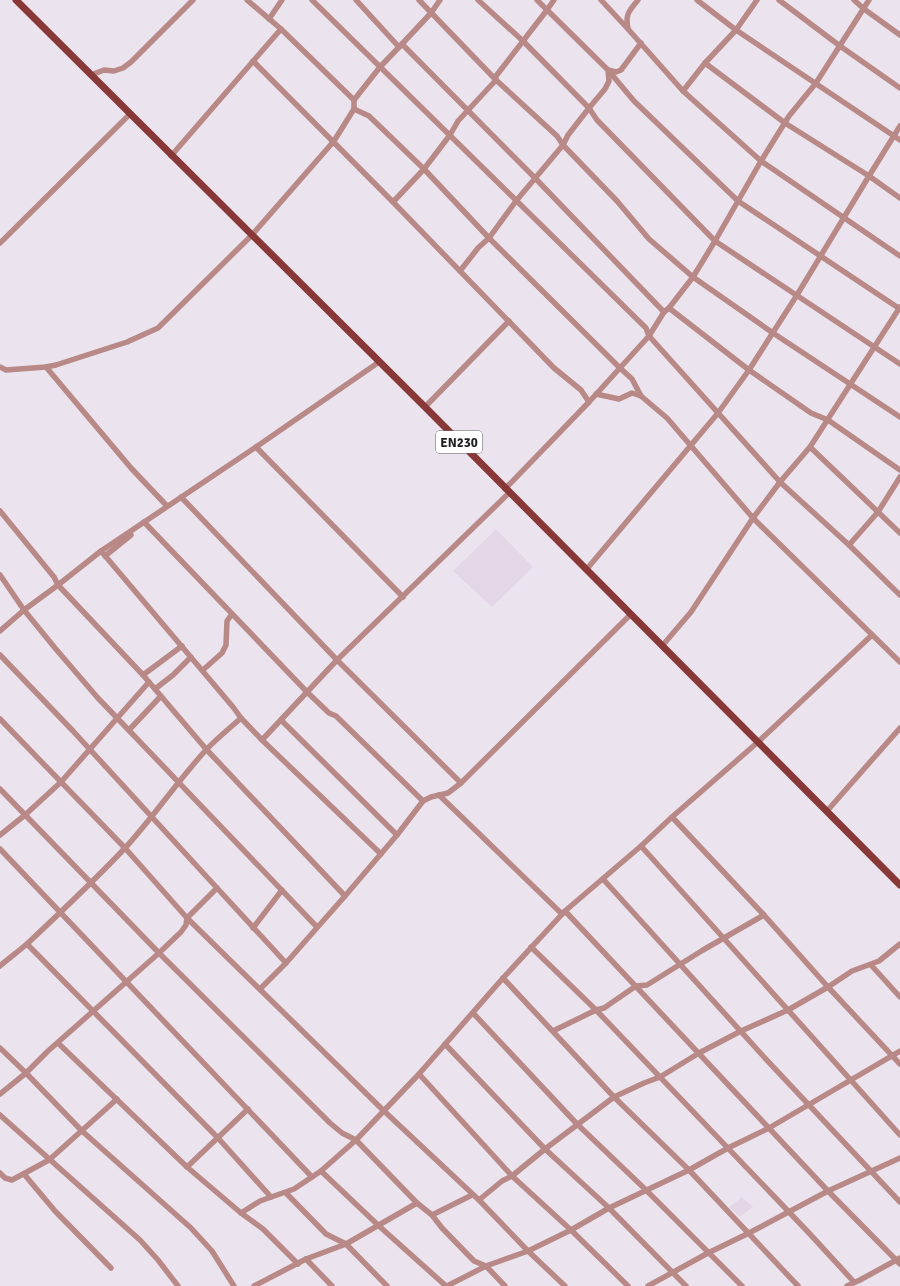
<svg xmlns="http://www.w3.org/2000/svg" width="900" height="1286" viewBox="0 0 900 1286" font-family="Signika,sans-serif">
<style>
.built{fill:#e3d7e7}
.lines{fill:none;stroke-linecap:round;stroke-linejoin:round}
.minor{stroke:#b88986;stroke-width:5.5}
.major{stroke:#883837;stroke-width:7}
.labels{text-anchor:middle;stroke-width:3.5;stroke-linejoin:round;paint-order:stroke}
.shield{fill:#fff;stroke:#636264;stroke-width:1}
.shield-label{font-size:13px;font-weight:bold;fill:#201e21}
</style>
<rect width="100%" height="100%" fill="#ebe4ee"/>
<g class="built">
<polygon points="496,529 533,567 492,607 453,571"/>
<polygon points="742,1197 753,1207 740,1217 729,1207"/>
</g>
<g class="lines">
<g class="minor">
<polyline points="247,0 281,29 354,100 354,109 369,116 424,169 489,238 620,368 632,379 641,396 667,418 753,518 900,662"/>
<polyline points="312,0 646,328 649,336 780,482 849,545 900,595"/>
<polyline points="356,0 399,47"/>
<polyline points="419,0 496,80 557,136 563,145 617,201 649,239 693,277 773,333 900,417"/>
<polyline points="440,0 431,13 402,44 535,178 664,312"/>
<polyline points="478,0 523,41 589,108 597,120 715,241 900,364"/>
<polyline points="537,0 608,70 634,101 738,201 900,309"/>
<polyline points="601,0 628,29"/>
<path d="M638,0c-9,11 -13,14 -10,29l55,62 78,70 139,95"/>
<polyline points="697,0 736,30 900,140"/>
<polyline points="779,0 840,46 900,88"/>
<polyline points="854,0 864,9 900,35"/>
<polyline points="269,19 282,0"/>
<polyline points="253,61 393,202 554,368 581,390 589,402"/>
<polyline points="705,63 785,123 869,176 900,198"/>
<polyline points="91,75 104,70 114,71 123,68 131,62 193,0"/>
<polyline points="683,91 705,63 736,30 757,0"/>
<polyline points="354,100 380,67 402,44"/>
<polyline points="171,156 281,29"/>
<polyline points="393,202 424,169 450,135 458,121 496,80 496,76 547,10 554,0"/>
<polyline points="0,243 130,114"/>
<polyline points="460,271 478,248 489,238 516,201 563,145 568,135 589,108 605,89 609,81 608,70 616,72 621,70 641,43"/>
<polyline points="669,308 749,370 811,413 828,420 900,470"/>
<polyline points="0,367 6,370 46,367 56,365 127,342 158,328 252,235 334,141 354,109"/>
<polyline points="46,367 131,468 167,506"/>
<polyline points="596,394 619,399 632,393 641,396"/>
<polyline points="425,407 509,321"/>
<polyline points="256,447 403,597"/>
<polyline points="810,447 900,533"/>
<polyline points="505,489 589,402 649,336 664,312 669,308 693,277 715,241 761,161 789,116 816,83 869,0"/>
<polyline points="181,497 337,660 461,783"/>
<polyline points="0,511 54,577 58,585 143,675 206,749 345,896"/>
<polyline points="144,522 307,692 329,713 336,716 423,801"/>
<polyline points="849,545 878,512 900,477"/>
<polyline points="101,551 233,707 241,718 262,740 381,854"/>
<polyline points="105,556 131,535"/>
<polyline points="586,570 718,413 749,370 797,295 869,176 900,126"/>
<polyline points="0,575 24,610 55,648 97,697 317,927"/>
<polyline points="0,631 24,610 58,585 101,551 256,447 379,362"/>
<polyline points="662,646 691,612 753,518 780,482 810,447 900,307"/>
<polyline points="0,655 73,731 217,888 187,918 384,1111 479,1200 528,1251 565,1286"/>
<polyline points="204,669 222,653 226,645 227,621 232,614"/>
<polyline points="143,675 182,646"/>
<polyline points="155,689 173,675 191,657"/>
<polyline points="0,719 125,848 187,918 186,925 181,932 159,953 48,1051 26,1073 0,1094"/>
<polyline points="281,720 397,835"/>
<polyline points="129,730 161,696"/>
<polyline points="262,740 337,660 509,493"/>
<polyline points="0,789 159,953 330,1123 342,1133 356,1140 417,1203 432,1215 442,1228 474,1261 486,1266 505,1286"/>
<polyline points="439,795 562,914"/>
<polyline points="827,811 900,728"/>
<polyline points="672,817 764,915 828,987 900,1064"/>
<polyline points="0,835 25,815 61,782 149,682"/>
<polyline points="641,846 900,1135"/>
<polyline points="0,849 312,1177"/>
<polyline points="603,879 764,1057 900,1202"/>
<polyline points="217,888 286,963"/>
<polyline points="565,911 828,1191 900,1264"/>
<polyline points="253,928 282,890"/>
<polyline points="27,944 218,1138 271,1197"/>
<polyline points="531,947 596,1010 809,1233 854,1282"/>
<polyline points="871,965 900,997"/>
<path d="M0,966c9,-8 19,-15 28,-23 33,-31 67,-63 98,-96 28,-31 51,-65 79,-96 11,-12 24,-22 36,-33"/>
<polyline points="503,978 614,1097 689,1170 798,1286"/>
<polyline points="260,989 286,963 345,896 397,835 423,801 431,797 448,793 461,783 630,615"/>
<polyline points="473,1013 577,1124 646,1190 742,1286"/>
<polyline points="553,1031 596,1010 604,1008 636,986 647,985 703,950 764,915"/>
<polyline points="58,1043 187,1167 241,1213 263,1229 298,1264"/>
<polyline points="445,1044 545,1149 609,1208 686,1286"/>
<polyline points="0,1048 26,1073 82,1131 191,1228 212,1251 234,1286"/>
<polyline points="419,1074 512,1176 571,1230 628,1286"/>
<polyline points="0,1115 140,1240 158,1260 178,1286"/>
<polyline points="187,1167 248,1109"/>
<polyline points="321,1171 379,1226 446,1286"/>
<polyline points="0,1173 5,1178 12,1180 49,1160 117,1099"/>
<polyline points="24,1174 55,1211 111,1268"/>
<polyline points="286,1193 326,1234 346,1244 387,1286"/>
<polyline points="479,1200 502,1181 512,1176 545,1149 614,1097 644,1083 660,1077 699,1053 741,1031 788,1010 828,987 852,971 879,961 900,944"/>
<polyline points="241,1213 260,1201 294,1189 321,1171 356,1140 419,1074 503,978 565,911 641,846 672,817 758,742 872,635"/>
<polyline points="432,1215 472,1195"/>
<polyline points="306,1259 332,1286"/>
<polyline points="254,1286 306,1259 346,1244 417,1203"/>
<polyline points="447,1286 486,1266 528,1251 571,1230 609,1208 689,1170 728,1148 769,1128 900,1051"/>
<polyline points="648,1286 708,1253 749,1233 828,1191 900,1158"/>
<polyline points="847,1286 860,1280 900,1258"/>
</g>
<polyline class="major" points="16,0 425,407 900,885"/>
</g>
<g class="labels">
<rect class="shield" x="436" y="431" width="46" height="22" rx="3"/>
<g class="shield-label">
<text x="459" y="447">EN230</text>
</g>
</g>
</svg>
